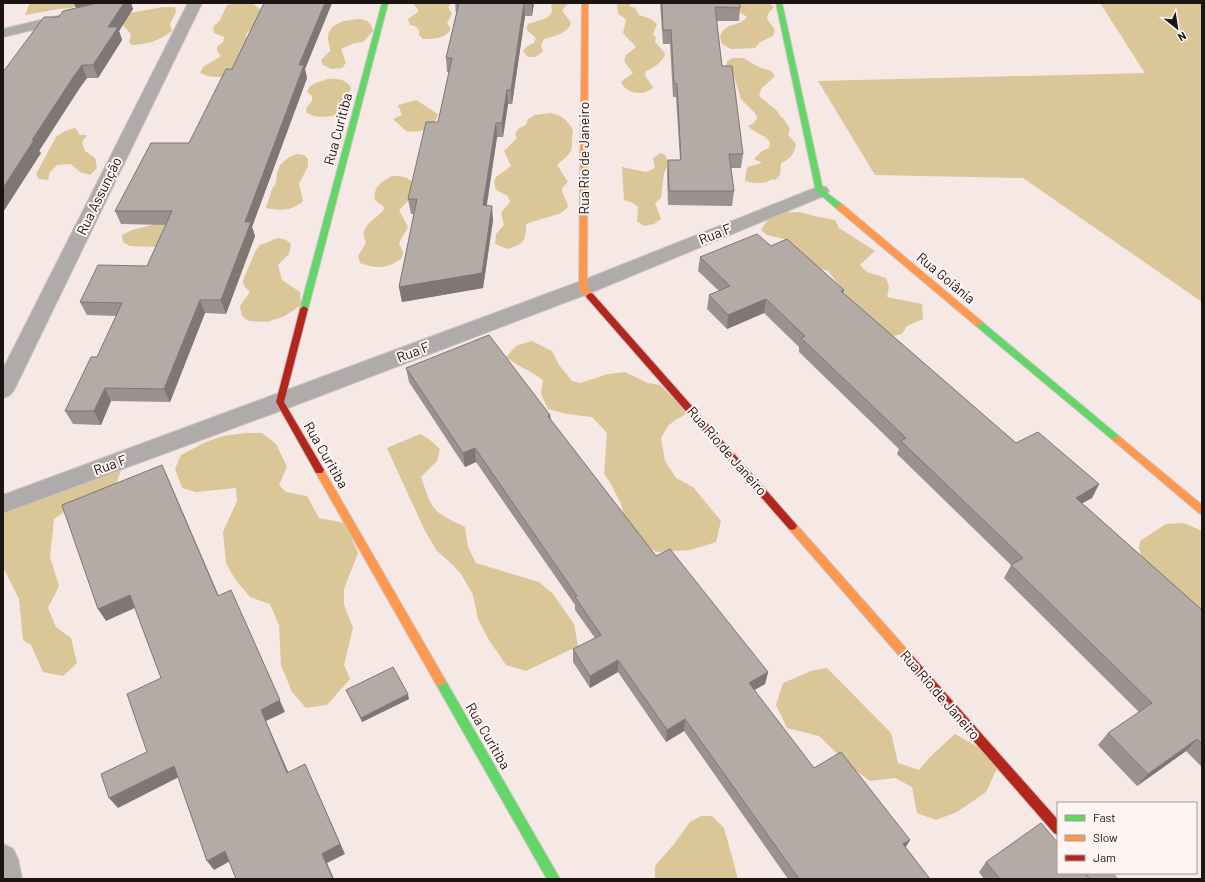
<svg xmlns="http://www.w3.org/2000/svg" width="1205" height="882" viewBox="0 0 1205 882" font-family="Barlow,sans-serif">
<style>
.forest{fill:#dbc698}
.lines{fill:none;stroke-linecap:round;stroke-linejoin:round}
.street-casing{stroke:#ccc3c1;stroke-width:2}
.fast-casing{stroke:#ccc3c1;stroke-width:2}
.slow-casing{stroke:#ccc3c1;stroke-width:2}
.jam-casing{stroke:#ccc3c1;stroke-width:2}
.street{fill:#b0abab;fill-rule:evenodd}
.fast{fill:#63d668;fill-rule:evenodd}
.slow{fill:#ff974d;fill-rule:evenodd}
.jam{fill:#b3261e;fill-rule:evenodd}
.wall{fill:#9b928f}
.shaded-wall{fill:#7e7774}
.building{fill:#b4aaa6;stroke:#7e7774}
.labels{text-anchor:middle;stroke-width:4;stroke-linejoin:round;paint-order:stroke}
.street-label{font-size:14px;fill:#1c1412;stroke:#fef4f2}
</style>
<rect width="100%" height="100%" fill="#f5e8e5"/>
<g class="forest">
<polygon points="30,3 83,3 71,8 59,9 25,15"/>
<path d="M239,3l14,1 11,8 -18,23 2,6 -19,34c-11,3 -19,3 -29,-2l3,-6 18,-11 -4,-5v-4l6,-5 1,-5 -10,-4 -1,-6 7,-7 7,-15z"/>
<path d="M416,3h36l-4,4 4,7 -5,9 4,6c-6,10 -17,10 -28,10l-4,-4v-5l-4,-4 -5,-1 -2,-6 10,-7v-3l-4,-4z"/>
<path d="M551,3h18l-7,7 9,13c-4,11 -16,13 -27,16l-3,6 2,7 -8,5h-7l-5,-6 3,-4 8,-4 2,-5 -10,-9 2,-5 19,-6 5,-6z"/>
<path d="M617,3h15l-3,3 6,2 4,7 12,4 6,5 -4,10 3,3 -1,5 10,11c-1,9 -12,15 -19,18l-1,5 8,11c-8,10 -27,7 -32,-5l12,-9 -9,-12 2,-6 10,-8 -13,-14 3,-13 -3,-3 -5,-3z"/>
<path d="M725,3h44l5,4 -6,7 -1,5 8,11 -2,6 -13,6 -5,6 -24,1 -9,-5 -2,-8c8,-16 17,-7 27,-19 -7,-6 -15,-7 -22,-14z"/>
<polygon points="1100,3 1202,3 1202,302 1023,178 875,175 818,81 1145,73"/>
<path d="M163,7h12l1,5 -6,12 2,7c-13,10 -24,13 -40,14l-3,-3 2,-8 -10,-11 9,-10z"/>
<path d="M359,19c8,1 12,3 14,12l-10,11 -8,1 -14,6 5,14 -4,5 -11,1 -8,-4 -2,-5 9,-9c0,-5 -2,-9 -2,-13 0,-16 19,-18 31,-19z"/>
<path d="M733,58h10l16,9 12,4 4,5 -14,13 -2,7 18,15 4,6 2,1 7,11 -2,6 8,9c-2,11 -5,14 -15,19l-1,12 -5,5 -3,-1c-8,6 -17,4 -27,2l2,-14 15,-4 -8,-4 8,-8 7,-3 1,-6c-6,-8 -16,-9 -22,-16l6,-3 3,-5 -2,-5 -14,-14 -7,-23 -8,-10 1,-5z"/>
<path d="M328,79c10,-1 18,0 23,9l-3,7v13c-10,9 -29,12 -41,5l-1,-5 6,-7v-5l-5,-4c2,-9 13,-10 21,-13z"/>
<path d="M416,100l22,14c-3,15 -20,20 -32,17l-13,-12 9,-4 -4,-10z"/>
<path d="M550,113c12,2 17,7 23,17 -1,6 -1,10 -1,16 0,8 -10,14 -15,19l11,17 -6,6c0,7 5,11 6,19l-7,6 -35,11c0,17 -2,20 -19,25l-12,-5 1,-10 8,-9 -3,-12 9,-11 -2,-6 -12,-6 -2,-8 2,-5 15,-11 -7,-15 13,-13 -2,-4 3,-5 8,-4 2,-6 7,-4z"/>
<polygon points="75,128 80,135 87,135 82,142 85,151 95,158 97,168 90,175 80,172 71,164 57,165 50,172 48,180 39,179 36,174 56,137 65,131"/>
<polygon points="661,153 665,155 669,164 664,173 661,198 655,203 661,219 654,224 644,226 637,221 638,207 633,203 624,200 622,167 646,172 655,168 653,158"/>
<path d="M297,154l7,1 4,4v7l-9,18 4,17c-11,10 -23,10 -37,7l6,-19 4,-6 1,-10 3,-8 9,-8z"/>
<path d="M392,176c9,0 16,0 22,8l-3,14 -12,12 9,17 -9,16 4,9 -1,6c-15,11 -25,11 -42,5l-2,-7 8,-13c-9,-18 10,-22 18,-34l-1,-3 -8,-6c-2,-13 6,-18 17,-24z"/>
<polygon points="185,184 156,247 130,246 123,242 122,235 132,230 152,225"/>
<path d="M800,212l14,4 21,4 4,8 36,23 -15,14 7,7 19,6 3,9 -2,10 35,7 1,15 -16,7 -5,8 -19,4 -32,-30 -2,-10 -21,-27 -20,-6 -9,-7 -2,-11 -13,-8 -17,-4 -6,-5c13,-20 17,-17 39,-18z"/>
<polygon points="278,238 286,240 291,244 289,254 278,265 282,280 300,292 301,305 285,316 267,322 249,321 242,316 240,306 250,292 244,286 243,280 256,250 260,245"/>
<path d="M532,341l20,10 7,14 13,16 8,2 28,-9 17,-2 23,11 12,2 28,28 -13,7 -7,6 -7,12 4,23 11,17 17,9 28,34 -5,21 -26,8 -34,2 -18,-12 -12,-19 -5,-17 -10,-20 -7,-10 3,-41 -15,-16 -25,-3 -19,-5 -7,-15 2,-14c-13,-10 -25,-13 -37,-23l10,-11z"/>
<polygon points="246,433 262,433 276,444 287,467 279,485 286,492 307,496 319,518 345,523 358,553 344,589 344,605 353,628 344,665 350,679 327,705 306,708 292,692 281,665 279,625 270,604 250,597 235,579 226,563 223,532 237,501 236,488 196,492 182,488 175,469 181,455 206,442 223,436"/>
<path d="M420,434l9,5 11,10 -3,12 -16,16c12,35 11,34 44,50l3,20 8,16 63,19 14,12 21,30 4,22 -52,25 -20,-6 -17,-25 -11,-21 -5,-24 -12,-21 -8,-9 -16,-14 -12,-20 -38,-83z"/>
<polygon points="99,468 121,470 114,490 75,505 54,519 50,557 59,586 48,608 56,627 71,638 77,663 63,676 43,672 31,645 23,640 19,599 3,567 3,510"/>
<polygon points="1184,523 1202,531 1202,623 1146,573 1139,548 1140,541 1166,524"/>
<polygon points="827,668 891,733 898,763 919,770 931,756 955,734 981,749 997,768 986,792 957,812 936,820 917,813 912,787 895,778 870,781 851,767 819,736 787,728 776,705 783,683 811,671"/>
<polygon points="701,816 712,816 724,828 738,879 655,879 655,866 675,843 690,822"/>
</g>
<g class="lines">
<g class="street-casing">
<g id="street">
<polygon points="188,3 202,3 14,390 10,395 3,398 3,369"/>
<polygon points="66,14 71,15 73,18 71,21 3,37 3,29"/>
<polygon points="820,186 826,187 829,191 826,195 590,293 288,408 3,513 3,495 576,283"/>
<polygon points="3,844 13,849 18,859 22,879 3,879"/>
<polygon points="1081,873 1114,873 1117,879 1084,879"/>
</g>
</g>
<g class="fast-casing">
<g id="fast">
<polygon points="382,3 388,3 308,309 304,312 300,309"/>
<polygon points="776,3 782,3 823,190 843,205 843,209 837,209 816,191"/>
<polygon points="978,320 981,321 1120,437 1121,439 1120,441 1114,441 975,325 974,323 975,321"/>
<polygon points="440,676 444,678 560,879 547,879 436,684 435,681 436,678"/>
</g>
</g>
<g class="slow-casing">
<g id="slow">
<polygon points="582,3 588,3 587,287 594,296 590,299 587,298 579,288"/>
<polygon points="837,205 843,205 981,321 982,323 981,325 975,325 837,209"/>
<polygon points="1117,436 1120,437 1202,505 1202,514 1199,513 1114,441 1113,439"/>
<polygon points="319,466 322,467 444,678 445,681 444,684 440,686 436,684 316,473 314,470 316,467"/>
<polygon points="792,522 795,523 910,653 911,656 910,659 906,661 902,659 789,529 787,526 789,523"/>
</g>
</g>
<g class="jam-casing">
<g id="jam">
<polygon points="590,293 593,294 795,523 797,526 795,529 792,530 789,529 587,298 586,296"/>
<polygon points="304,306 308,309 284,402 324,470 322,473 316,473 276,402 300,309"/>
<polygon points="906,651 910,653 1058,820 1058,835 1054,833 902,659 901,656 902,653"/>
</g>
</g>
<use href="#street" class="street"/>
<use href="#fast" class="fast"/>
<use href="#slow" class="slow"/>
<use href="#jam" class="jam"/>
</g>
<g class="wall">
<polygon points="74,3 131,3 133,9 119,31 122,40 98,78 87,78 79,89 39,151 41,153 3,212 3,72 76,8"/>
<polygon points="264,3 332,3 305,69 307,78 252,227 255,236 226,314 205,313 170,402 111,401 101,425 73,424 65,411 97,357 116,316 87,315 80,302 147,266 166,225 121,224 115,211 189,143 232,69"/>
<polygon points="455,3 534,3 532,16 525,16 512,104 508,104 503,137 497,137 487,205 493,220 483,288 402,302 399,287 414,214 411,214 408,199 438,122 449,72 447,72 446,58 456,14"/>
<polygon points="660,3 740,3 740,8 739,21 717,21 722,66 743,154 741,168 731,168 734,191 732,206 668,205 667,174 668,160 680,160 676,97 673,97 670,44 663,44"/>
<polygon points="771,246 844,290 844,294 1016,443 1099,484 1092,498 1082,503 1202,610 1202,767 1186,751 1137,786 1098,745 1108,733 1139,712 1004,578 1011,565 897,454 899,449 799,352 799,347 764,313 727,329 707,309 709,295 719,291 698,271 700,257"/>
<polygon points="406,368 550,415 551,420 656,556 768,672 765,684 754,690 814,768 910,840 905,847 930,879 788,879 684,731 666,742 618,672 590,688 573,662 573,649 595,638 575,610 575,605 476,462 465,467 409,382"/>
<polygon points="346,690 409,699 362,722"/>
<polygon points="986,862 1090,879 984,879 979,872"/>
</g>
<g class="shaded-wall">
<polygon points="74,3 107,3 77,10"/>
<polygon points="124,3 131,3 133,9 119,31 122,40 98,78 93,65 108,27"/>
<polygon points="325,3 332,3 305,69 307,78 252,227 255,236 226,314 221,300 245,222 299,65"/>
<polygon points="524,3 525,16 512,104 511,90"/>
<polygon points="532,3 534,3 532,16"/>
<polygon points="82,65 87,78 79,89 39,151 41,153 3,212 3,188 32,140 74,76"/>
<polygon points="507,90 508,104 503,137 502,123"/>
<polygon points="496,123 497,137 484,220 483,205"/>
<polygon points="492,206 493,220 483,288 402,302 399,287"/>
<polygon points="766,299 764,313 727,329 728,315"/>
<polygon points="200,300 205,313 170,402 164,389"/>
<polygon points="105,388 111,401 101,425 94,411"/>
<polygon points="550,415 551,428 548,416"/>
<polygon points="475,448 476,462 465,467 463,453"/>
<polygon points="162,465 168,478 224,608 218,596"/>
<polygon points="1099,484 1092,498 1068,511 1076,498"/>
<polygon points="231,590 285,712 266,721 293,783 287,773 261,710"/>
<polygon points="130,595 137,607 106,621 98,609"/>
<polygon points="618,660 618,672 590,688 590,676"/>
<polygon points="768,672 765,684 746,695 749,683"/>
<polygon points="408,694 409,699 362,722 361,718"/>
<polygon points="685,719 684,731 666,742 667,730"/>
<polygon points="1197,739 1186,751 1137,786 1148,774"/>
<polygon points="305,764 345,854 327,863 334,879 333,879 322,854"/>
<polygon points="174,766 181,776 118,808 109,798"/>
<polygon points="910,840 904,850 903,844"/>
<polygon points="225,851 232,860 214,870 207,861"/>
</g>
<g class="building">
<polygon points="98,3 124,3 108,27 118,27 93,65 82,65 74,76 32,140 34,140 3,188 3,72 44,17 59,17 63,11"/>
<polygon points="264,3 325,3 299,65 304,65 245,222 251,222 221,300 200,300 164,389 105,388 94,411 65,411 91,357 97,357 122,303 80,302 98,265 147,266 172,211 115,211 151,143 189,143 226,69 232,69"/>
<polygon points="459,3 524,3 511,90 507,90 502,123 496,123 483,205 492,206 482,273 399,287 417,199 408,199 426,122 438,122 452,58 446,58"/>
<polygon points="662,3 740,3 740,8 715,7 722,66 732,66 743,154 729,154 734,191 669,191 668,160 681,160 677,84 674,83 671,30 663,30"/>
<polygon points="757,234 771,246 787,239 844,290 841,291 1016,443 1038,432 1099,484 1076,498 1202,610 1202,744 1197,739 1148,774 1108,733 1152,703 1011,565 1023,558 901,441 906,438 801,338 805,336 766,299 728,315 709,295 730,286 700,257"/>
<polygon points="489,335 550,415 548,416 656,556 670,549 768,672 749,683 814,768 841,752 910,840 903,844 930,879 799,879 685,719 667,730 618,660 590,676 573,649 601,635 575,597 577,596 475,448 463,453 406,368"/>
<polygon points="162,465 218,596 231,590 280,700 261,710 287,773 305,764 340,844 322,854 333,879 236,879 225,851 207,861 174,766 109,798 101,774 147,752 127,694 161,678 130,595 98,609 62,505"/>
<polygon points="393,667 408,694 361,718 346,690"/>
<polygon points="1041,823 1058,843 1058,873 1084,873 1090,879 1000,879 986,862"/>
</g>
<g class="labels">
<g class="street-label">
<text transform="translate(338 129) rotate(-75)" y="5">Rua Curitiba</text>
<text transform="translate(584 158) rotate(-90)" y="5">Rua Rio de Janeiro</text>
<text transform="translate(99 196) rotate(-64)" y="5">Rua Assunção</text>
<text transform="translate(715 234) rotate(-22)" y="5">Rua F</text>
<text transform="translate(946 278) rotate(40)" y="5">Rua Goiânia</text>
<text transform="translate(413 352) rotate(-21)" y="5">Rua F</text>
<text transform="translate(727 451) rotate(49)" y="5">Rua Rio de Janeiro</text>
<text transform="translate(326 455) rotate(60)" y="5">Rua Curitiba</text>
<text transform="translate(110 465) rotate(-20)" y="5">Rua F</text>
<text transform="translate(940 695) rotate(49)" y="5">Rua Rio de Janeiro</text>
<text transform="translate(488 736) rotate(60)" y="5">Rua Curitiba</text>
</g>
</g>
<rect width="1205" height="882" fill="none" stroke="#1c1412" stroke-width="8"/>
<rect x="1057" y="802" width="140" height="72" fill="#fef4f2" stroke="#a49a98"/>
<rect x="1065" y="815" width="20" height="6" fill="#63d668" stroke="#a49a98"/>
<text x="1093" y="822" font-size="12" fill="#1c1412">Fast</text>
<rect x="1065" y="835" width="20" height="6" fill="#ff974d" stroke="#a49a98"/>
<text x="1093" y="842" font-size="12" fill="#1c1412">Slow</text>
<rect x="1065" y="855" width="20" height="6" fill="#b3261e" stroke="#a49a98"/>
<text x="1093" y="862" font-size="12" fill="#1c1412">Jam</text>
<g transform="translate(1177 28) rotate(150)" stroke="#fef4f2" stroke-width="3" paint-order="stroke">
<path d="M0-3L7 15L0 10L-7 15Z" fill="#1c1412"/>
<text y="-6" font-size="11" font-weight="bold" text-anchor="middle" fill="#1c1412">N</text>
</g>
</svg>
